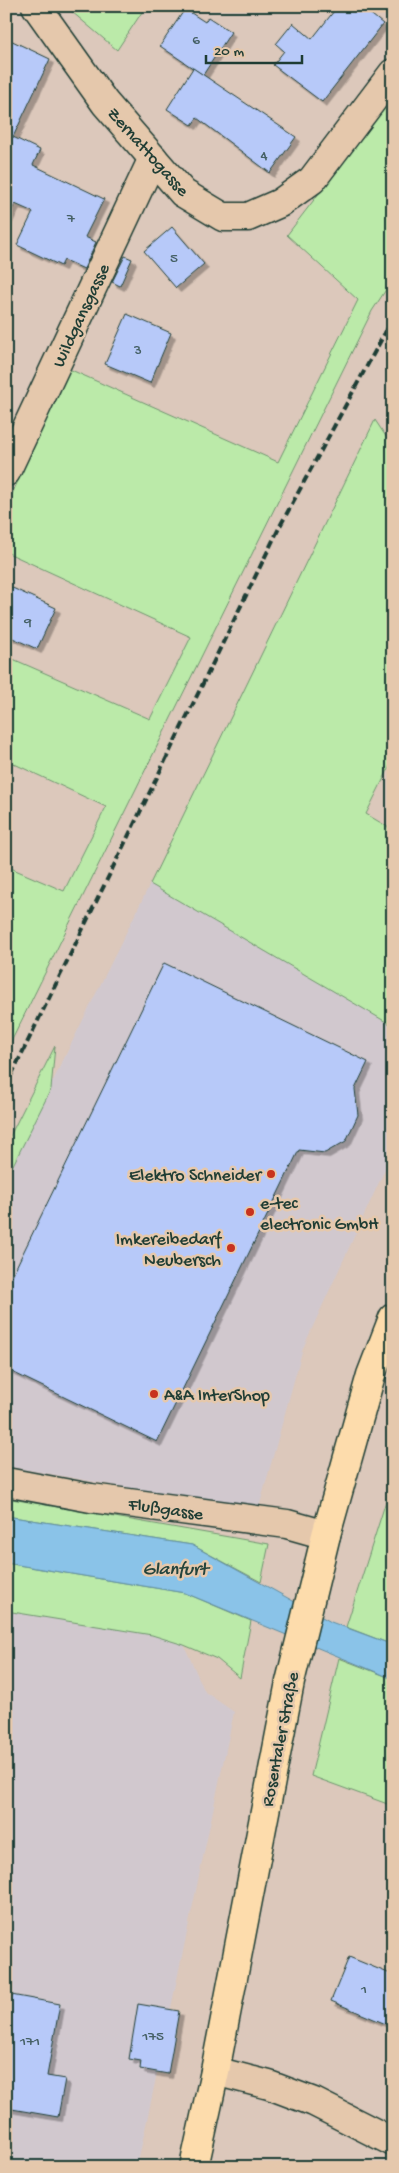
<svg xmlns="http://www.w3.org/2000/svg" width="399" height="2173" viewBox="0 0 399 2173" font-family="'Gochi Hand',sans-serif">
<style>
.built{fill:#d1c8ce}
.green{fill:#bbeaa9;stroke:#6d946e}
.water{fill:#8ac3e8;stroke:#5f8da0}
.building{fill:#b7c9f9;stroke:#1f3d34;filter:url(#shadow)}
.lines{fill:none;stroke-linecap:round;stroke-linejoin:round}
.minor-casing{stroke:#1f3d34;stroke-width:31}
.major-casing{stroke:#1f3d34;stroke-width:31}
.minor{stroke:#e5c8ac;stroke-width:28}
.major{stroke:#fddcac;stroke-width:28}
.rail{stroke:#1f3d34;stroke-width:4;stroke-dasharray:8 4;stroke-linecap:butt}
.poi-dot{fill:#c8321e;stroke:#e5c8ac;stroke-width:2}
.labels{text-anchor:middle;stroke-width:5;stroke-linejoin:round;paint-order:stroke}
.number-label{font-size:15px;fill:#456065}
.street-label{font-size:18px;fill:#1f3d34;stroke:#e5c8ac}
.poi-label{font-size:18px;fill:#1f3d34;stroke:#e5c8ac;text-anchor:end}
.water-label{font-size:19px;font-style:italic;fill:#24443d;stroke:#e5c8ac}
</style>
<defs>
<filter id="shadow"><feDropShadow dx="4.5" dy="4.5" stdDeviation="0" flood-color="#0004"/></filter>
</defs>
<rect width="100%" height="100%" fill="#dcc8bb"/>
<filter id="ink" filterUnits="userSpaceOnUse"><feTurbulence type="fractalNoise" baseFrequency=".02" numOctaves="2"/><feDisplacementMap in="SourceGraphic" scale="10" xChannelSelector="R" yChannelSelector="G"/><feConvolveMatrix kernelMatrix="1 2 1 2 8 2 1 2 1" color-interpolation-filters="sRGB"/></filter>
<g filter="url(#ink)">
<g class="built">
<polygon points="150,884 393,1026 393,1152 303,1348 258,1511 6,1466 6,1176"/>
<polygon points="6,1611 152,1635 184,1645 205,1692 234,1712 137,2167 6,2167"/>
</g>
<g class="green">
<polygon points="65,6 146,6 117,50"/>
<polygon points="393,97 393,279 372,311 6,1052 6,866 64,891 106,807 6,760 6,656 150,719 191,637 6,552 6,507 69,369 278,462 358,300 287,235"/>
<polygon points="375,420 393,447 393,760 366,814 393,830 393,1026 150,884"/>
<polygon points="55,1046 51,1089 6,1179 6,1144"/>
<polygon points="393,1479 393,1645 346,1627"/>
<polygon points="6,1498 269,1544 261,1582 192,1545 6,1516"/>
<polygon points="6,1563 185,1593 251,1621 240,1678 217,1659 184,1645 152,1635 6,1611"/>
<polygon points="339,1658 393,1679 393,1806 311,1776"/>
</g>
<polygon class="water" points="6,1516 192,1545 331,1622 393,1645 393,1679 185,1593 6,1563"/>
<g class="building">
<polygon points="338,6 361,6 383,24 322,102 273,65 284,51 276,44 293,23 312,39"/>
<polygon points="185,9 205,22 208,17 231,32 203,75 160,46"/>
<polygon points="6,38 50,59 13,137 40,150 33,165 104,199 85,237 96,242 84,269 64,260 61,266 17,245 33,212 15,204 6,222"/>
<polygon points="193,68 296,137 270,173 197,118 192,125 167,109"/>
<polygon points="172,227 204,264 176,288 144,251"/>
<polygon points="125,256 132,259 120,286 112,282"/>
<polygon points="127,314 171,333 150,383 105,364"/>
<polygon points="6,585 56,608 37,649 6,635"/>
<polygon points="164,963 368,1062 355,1089 358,1115 346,1141 325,1153 299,1150 157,1442 6,1369 6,1288"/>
<polygon points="349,1957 393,1975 393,2027 331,2001"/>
<polygon points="6,1994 60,2004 47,2076 65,2079 58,2117 6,2108"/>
<polygon points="138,2004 179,2011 168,2074 140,2069 141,2061 129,2059"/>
</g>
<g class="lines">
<g class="minor-casing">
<g id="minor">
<polyline points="36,6 105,103 183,193 223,217 248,217 280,203 312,180 393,73"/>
<polyline points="6,472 153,158"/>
<polyline points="6,1482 91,1498 287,1524 326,1535"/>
<polyline points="215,2071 269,2085 314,2102 393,2142"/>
</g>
</g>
<g class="major-casing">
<polyline id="major" points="194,2167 215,2071 290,1682 326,1535 371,1375 393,1318"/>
</g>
<use href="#minor" class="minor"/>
<use href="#major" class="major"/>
<polyline class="rail" points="6,1086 280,526 393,318"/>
</g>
</g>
<g class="poi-dot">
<circle cx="271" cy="1174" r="5"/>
<circle cx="250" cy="1212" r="5"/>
<circle cx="231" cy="1248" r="5"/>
<circle cx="154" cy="1394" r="5"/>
</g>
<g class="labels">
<g class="number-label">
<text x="196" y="44">6</text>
<text x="264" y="159">4</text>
<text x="71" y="222">7</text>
<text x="174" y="262">5</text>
<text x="138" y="354">3</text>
<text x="28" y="626">9</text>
<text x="364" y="1993">1</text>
<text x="153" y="2040">175</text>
<text x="30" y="2045">171</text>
</g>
<g class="street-label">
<text transform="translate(149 151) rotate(48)" y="6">Zernattogasse</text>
<text transform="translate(80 315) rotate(-65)" y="6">Wildgansgasse</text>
<text transform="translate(166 1508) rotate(8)" y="6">Flußgasse</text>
<text transform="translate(279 1739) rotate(-79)" y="6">Rosentaler Straße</text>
</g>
<g class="poi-label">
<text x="261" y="1180">Elektro Schneider</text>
<text x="260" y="1208" text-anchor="start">e-tec<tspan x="260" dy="21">electronic GmbH</tspan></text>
<text x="221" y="1244">Imkereibedarf<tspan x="221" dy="21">Neubersch</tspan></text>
<text x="164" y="1400" text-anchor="start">A&amp;A InterShop</text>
</g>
<g class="water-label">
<text x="175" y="1574">Glanfurt</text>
</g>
</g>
<rect width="399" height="2173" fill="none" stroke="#e5c8ac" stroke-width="25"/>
<rect x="12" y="12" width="374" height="2148" fill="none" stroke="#1f3d34" stroke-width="2" filter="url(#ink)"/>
<path d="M206 55v8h96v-8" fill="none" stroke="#1f3d34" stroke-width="2.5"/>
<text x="214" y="55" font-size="15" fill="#1f3d34" stroke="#e5c8ac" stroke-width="4" paint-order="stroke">20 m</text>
</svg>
